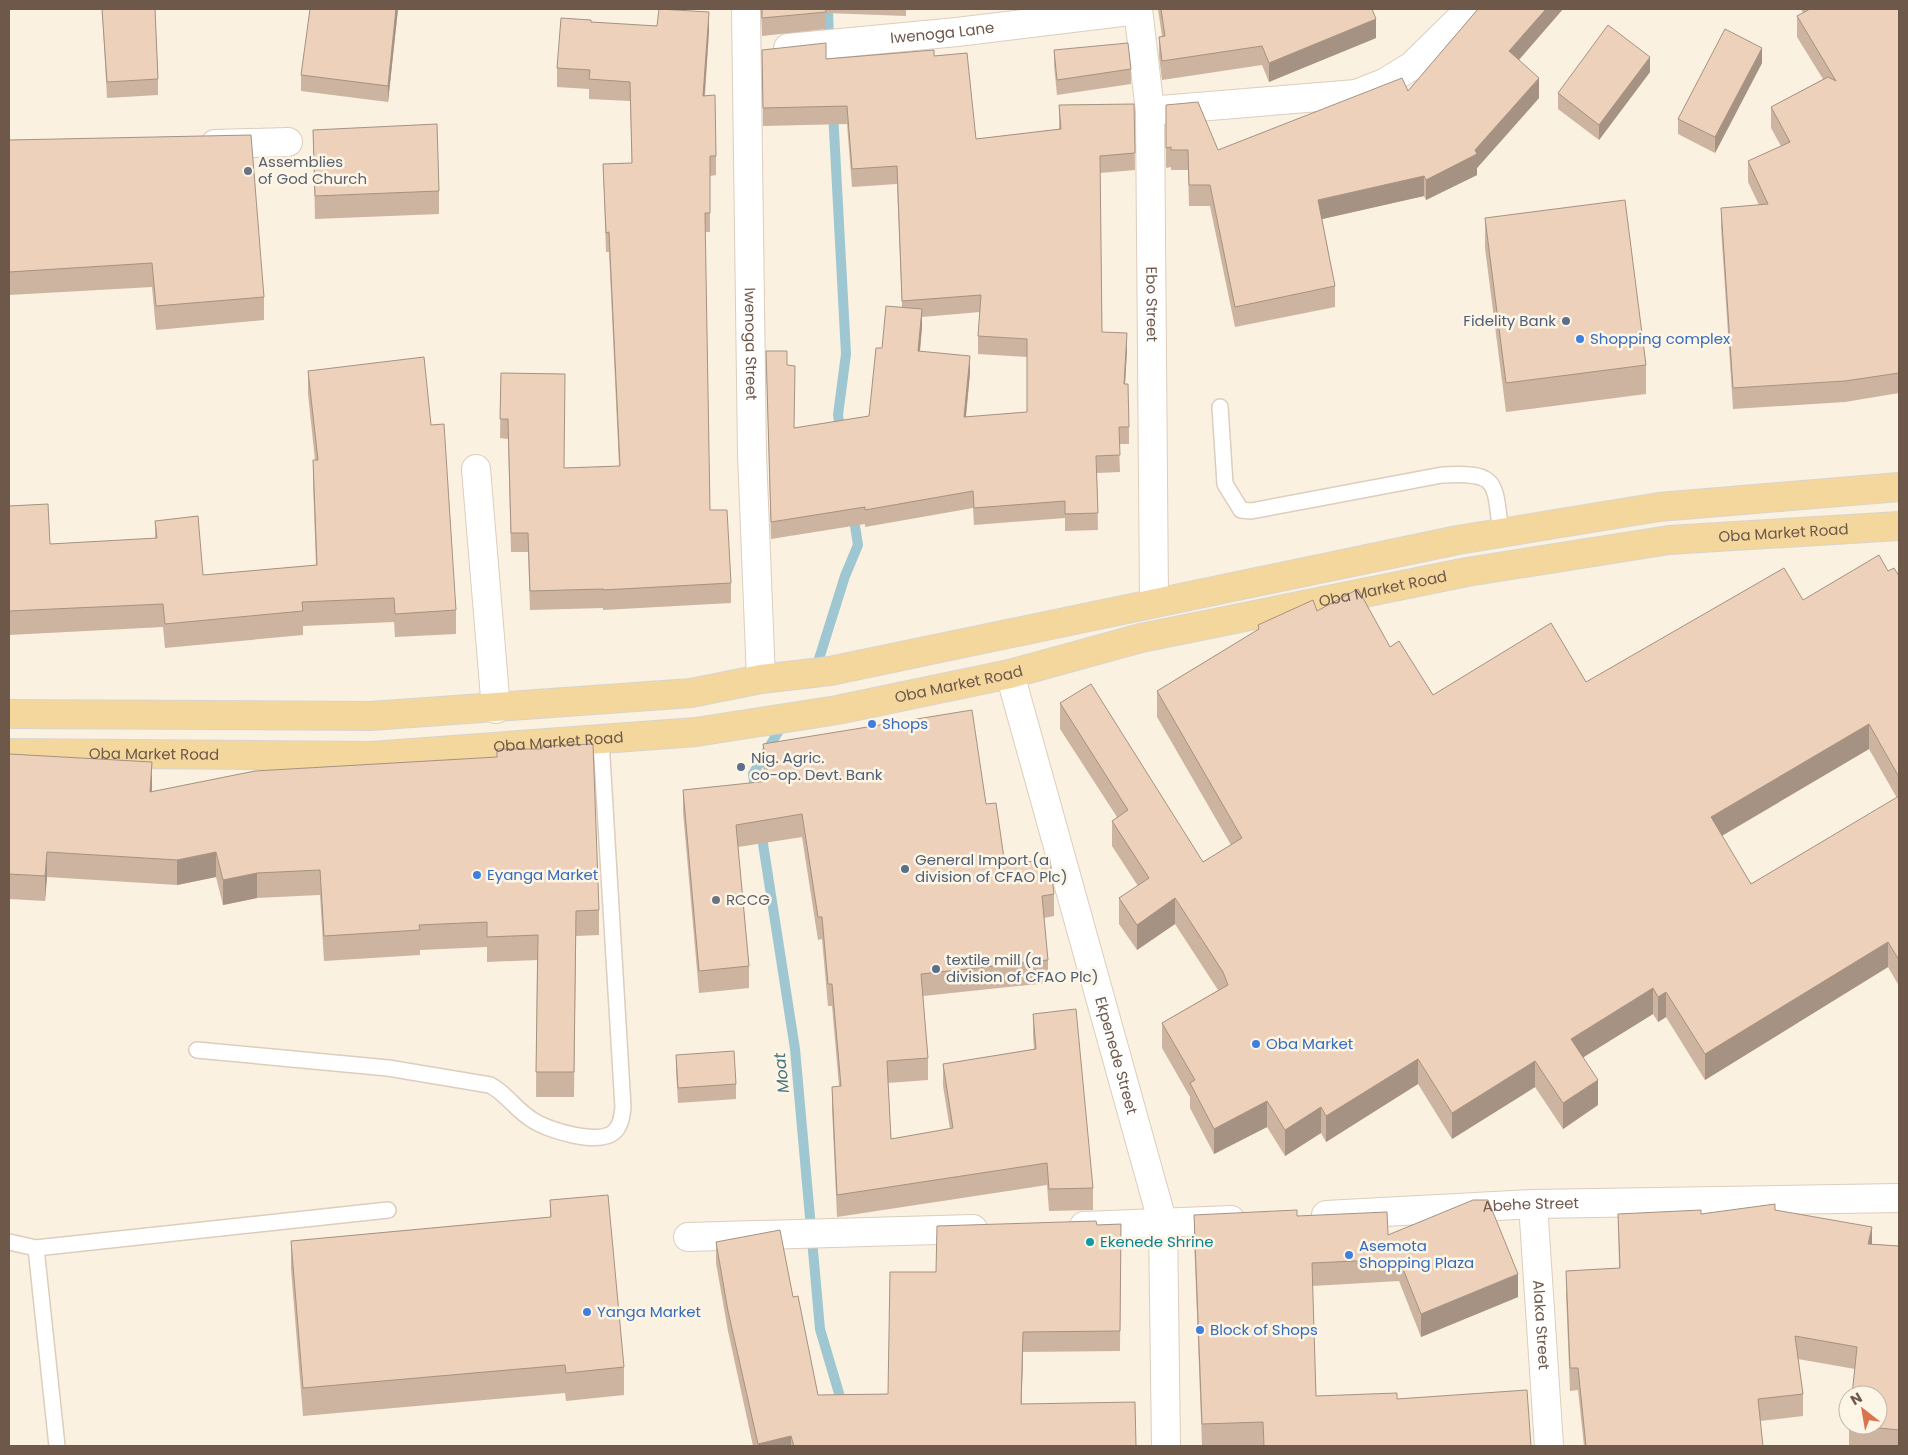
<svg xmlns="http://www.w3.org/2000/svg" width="1908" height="1455" viewBox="0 0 1908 1455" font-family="Poppins,sans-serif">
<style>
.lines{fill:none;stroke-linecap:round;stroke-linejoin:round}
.stream{stroke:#9ec7d2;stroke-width:10}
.service-casing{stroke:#ddcdbd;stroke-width:18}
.minor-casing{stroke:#ddcdbd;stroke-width:30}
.primary-casing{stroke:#d9d4d0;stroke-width:30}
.service{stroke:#fff;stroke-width:15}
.minor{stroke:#fff;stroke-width:28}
.primary{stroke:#f4d79d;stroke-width:28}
.wall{fill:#ccb4a0;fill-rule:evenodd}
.shaded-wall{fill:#a69282}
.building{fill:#edd1ba;stroke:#a69282}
.worship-dot{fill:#6b7280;stroke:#fdf5e6;stroke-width:2}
.service-dot{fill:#5c6f8a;stroke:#fdf5e6;stroke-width:2}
.shop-dot{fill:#3f7fe0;stroke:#fdf5e6;stroke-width:2}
.culture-dot{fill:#0f9aa8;stroke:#fdf5e6;stroke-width:2}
.labels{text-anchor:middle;stroke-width:5;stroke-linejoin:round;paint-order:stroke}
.street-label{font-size:15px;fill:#6e584a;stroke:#fdf5e6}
.worship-label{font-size:15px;fill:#5b616d;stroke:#fdf5e6;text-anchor:start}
.service-label{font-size:15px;fill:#4e5e75;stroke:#fdf5e6;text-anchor:start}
.shop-label{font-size:15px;fill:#366cbe;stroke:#fdf5e6;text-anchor:start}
.culture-label{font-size:15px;fill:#0d838f;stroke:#fdf5e6;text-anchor:start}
.water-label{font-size:16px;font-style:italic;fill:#467480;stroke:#fdf5e6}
</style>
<rect width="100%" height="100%" fill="#faf1e0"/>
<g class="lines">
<g class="stream">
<polyline points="828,9 829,43"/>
<polyline points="833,112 846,354 838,415 841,434"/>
<polyline points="818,662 845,576 858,545 853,513"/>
<polyline points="756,796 753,774 784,722"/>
<polyline points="761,831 795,1049 820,1329 843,1407"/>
</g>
<g class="service-casing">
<g id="service">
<path d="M1220,407l5,77 16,26 10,1 191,-36c58,-3 52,7 59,58"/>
<path d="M197,1050l191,18 102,17c17,9 25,24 41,34 15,11 68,27 83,13 7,-6 8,-16 9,-25l-22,-366"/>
<polyline points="9,1242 36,1248 57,1446"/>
<polyline points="36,1248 388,1210"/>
</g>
</g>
<g class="minor-casing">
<g id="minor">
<path id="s1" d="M746,9l6,445 9,225"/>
<path id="s2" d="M1138,9l12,102 4,491"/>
<path id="s3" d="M788,48l169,-16 181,-22"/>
<polyline points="1161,110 1356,94 1384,83 1412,66 1470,9"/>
<polyline points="215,144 288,142"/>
<polyline points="476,469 496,709"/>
<path id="s4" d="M1010,674l153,550 3,222"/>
<path id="s5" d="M1533,1204l16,242"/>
<path id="s6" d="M1326,1215l207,-11 366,-6"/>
<polyline points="1084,1226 1231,1220"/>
<polyline points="688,1237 973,1229"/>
</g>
</g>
<g class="primary-casing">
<g id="primary">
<polyline points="9,714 370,716 691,693 761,679 830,671 1458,540 1659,507 1899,487"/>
<path id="s7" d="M9,753l362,3 325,-24 141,-22 173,-36 131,-36 326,-66 202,-32 230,-14"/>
</g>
</g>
<use href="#service" class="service"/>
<use href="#minor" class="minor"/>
<use href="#primary" class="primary"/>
</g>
<g class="wall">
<polygon points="99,9 155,9 158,79 158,95 107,98 102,10 99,10"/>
<polygon points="301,9 398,9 388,102 301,91 301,75 310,10"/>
<polygon points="761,9 906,9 906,16 826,13 826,29 762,36"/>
<polygon points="1158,9 1372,9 1376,38 1269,82 1262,65 1162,80 1159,56 1159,37 1162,36"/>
<polygon points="1478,9 1563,9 1519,60 1539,98 1477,168 1477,175 1426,200 1424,196 1322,219 1335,286 1335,307 1235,327 1210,206 1189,206 1188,170 1171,170 1171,167 1166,168 1166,105 1218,150 1408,91"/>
<polygon points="1801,9 1899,9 1899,393 1845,402 1733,409 1721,228 1721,208 1759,205 1748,182 1748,161 1781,146 1771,128 1771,107 1823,79 1797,37 1797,16 1803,13"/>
<polygon points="591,22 709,31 705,96 716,156 716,175 710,176 710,232 705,232 710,510 731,583 731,603 603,610 603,608 530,610 528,552 511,552 508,439 500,438 501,373 564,468 619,466 609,252 606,252 603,164 632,163 630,101 589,99 589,89 557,87 557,68"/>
<path d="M762,50l64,9 108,-3 42,83 83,-10v-24l75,-1 1,66 -35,3 2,159 25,18 -2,34 4,43v17h-10l1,28 -23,1 1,57 -33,1v-13l-91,7 -1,-17 -108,19v-3l-94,15 -5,-188 21,14 7,63 75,-12 13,-68 20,-41 -5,-123 -45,3 -5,-63 -84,2zM980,312l-2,24v18l49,3v55l-61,5 4,-44 -50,-21 2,-25v-10z"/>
<polygon points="1054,50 1131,69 1131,84 1057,95 1054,65"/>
<polygon points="1762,63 1715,153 1678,134 1678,119"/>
<polygon points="1650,72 1599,140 1558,109 1558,93"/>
<polygon points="313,130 439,191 439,214 315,219"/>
<polygon points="9,140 264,297 264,320 156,330 152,287 9,295"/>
<polygon points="1485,218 1646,365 1646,394 1506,412 1485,248"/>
<polygon points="308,371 431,425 456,610 456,634 395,637 394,622 303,626 303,635 165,648 163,627 9,635 9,506 50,544 155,539 155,521 203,575 316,565 313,484 313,460 315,460 308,394"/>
<path d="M1888,571l11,5v410l-11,-19 -183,113 -39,-63 -8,5 -5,-8 -70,43 15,48 -35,24 -28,-42 -83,52 -34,-55 -92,58 -5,-9 -36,23 -18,-29 -53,27 -24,-46v-11l-28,-49v-25l56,-33 -43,-66 -38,26 -18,-26v-26l19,-12 -26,-40v-25l5,-4 -57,-88v-26l143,159 28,-17 -74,-128v-26l101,-61v-5l59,-14 73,36 43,48 153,-13 217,-82zM1869,749l28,49 -146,86 -29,-48z"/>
<polygon points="763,744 986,804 1005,865 1054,894 1054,916 1044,918 1048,960 1048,983 923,996 928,1058 928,1080 888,1083 891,1139 950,1129 943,1086 943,1064 1034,1049 1033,1036 1033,1014 1093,1188 1093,1210 1049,1211 1047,1185 837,1217 832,1109 832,1087 839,1086 832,1006 828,1006 822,939 818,940 802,837 738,847 749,966 749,988 699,993 683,812 683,790 765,782 763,766"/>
<polygon points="9,754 152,787 152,792 599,910 599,935 576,936 574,1097 536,1097 537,960 487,962 487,947 420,950 420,955 324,961 320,895 257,898 223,905 216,877 177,885 47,877 45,901 9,899"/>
<polygon points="676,1055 736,1084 736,1099 678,1103 676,1071"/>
<polygon points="550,1200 624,1367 624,1395 566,1401 565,1393 303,1416 291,1269 291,1241 550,1217"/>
<polygon points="1775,1210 1872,1244 1899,1246 1899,1446 1849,1446 1849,1425 1855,1369 1798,1359 1803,1394 1803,1416 1760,1421 1763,1446 1584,1446 1578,1390 1570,1391 1566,1294 1566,1271 1619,1268 1618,1214 1701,1214"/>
<polygon points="1194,1215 1297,1216 1388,1235 1518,1297 1421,1337 1399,1281 1312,1286 1316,1396 1397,1399 1531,1446 1263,1446 1263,1445 1202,1446 1194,1238"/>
<polygon points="1121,1224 1120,1351 1023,1352 1021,1404 1136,1446 753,1446 728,1331 716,1263 716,1242 793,1297 818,1395 888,1394 936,1272 1097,1225"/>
</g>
<g class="shaded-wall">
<polygon points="396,9 398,9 388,102 388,86"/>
<polygon points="1546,9 1563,9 1509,71 1509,51"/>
<polygon points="709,12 709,31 703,115 703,96"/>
<polygon points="1376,19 1376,38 1269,82 1269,63"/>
<polygon points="1762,48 1762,63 1715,153 1715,137"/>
<polygon points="1650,57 1650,72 1599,140 1599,125"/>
<polygon points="1539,78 1539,98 1477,168 1477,175 1426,200 1426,180 1475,150"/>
<polygon points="1424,176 1424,196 1318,220 1318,200"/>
<polygon points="922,309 922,327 918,369 918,351"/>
<polygon points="1127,333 1127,350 1124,401 1124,384"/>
<polygon points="970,356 970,373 964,434 964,417"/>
<polygon points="1869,724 1869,749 1711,842 1711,817"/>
<polygon points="152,762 152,787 150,817 150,792"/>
<polygon points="47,852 47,877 45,901 45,876"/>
<polygon points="216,852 216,877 177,885 177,860"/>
<polygon points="257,873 257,898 223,905 223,880"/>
<polygon points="1175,898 1175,924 1137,950 1137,925"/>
<polygon points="1888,942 1888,967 1705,1080 1705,1054"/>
<polygon points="1653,988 1653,1014 1571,1065 1571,1039"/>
<polygon points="1666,992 1666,1017 1658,1022 1658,997"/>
<polygon points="1418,1059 1418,1084 1326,1142 1326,1116"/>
<polygon points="1535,1061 1535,1087 1452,1139 1452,1113"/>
<polygon points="1598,1080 1598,1105 1563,1129 1563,1103"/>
<polygon points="1267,1101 1267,1127 1214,1154 1214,1129"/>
<polygon points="1321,1107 1321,1133 1285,1156 1285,1130"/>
<polygon points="1872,1227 1872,1249 1868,1244"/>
<polygon points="1518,1274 1518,1297 1421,1337 1421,1314"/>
<polygon points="1023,1332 1023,1352 1021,1425 1021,1404"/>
<polygon points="791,1436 791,1446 758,1446 758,1444"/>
</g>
<g class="building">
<polygon points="102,9 155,9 158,79 107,82"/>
<polygon points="310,9 396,9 388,86 301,75"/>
<polygon points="659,9 709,12 703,96 715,95 716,156 710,156 710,213 705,213 710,510 727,510 731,583 603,590 603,589 530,591 528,533 511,533 508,419 500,419 501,373 565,374 564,468 620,466 609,232 606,233 603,164 632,163 630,82 589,79 590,70 557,68 561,18 591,20 591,22 657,26"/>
<polygon points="762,9 826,9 826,12 762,18"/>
<polygon points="1161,9 1372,9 1376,19 1269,63 1262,46 1162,61 1159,37 1165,36"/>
<polygon points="1478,9 1546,9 1509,51 1539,78 1475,150 1477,154 1426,180 1424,176 1318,200 1335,286 1235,307 1210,185 1189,185 1188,150 1171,150 1171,147 1166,148 1166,105 1198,102 1218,150 1402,78 1408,91"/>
<polygon points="1810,9 1899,9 1899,373 1845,381 1733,388 1721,208 1768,204 1748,161 1790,142 1771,107 1828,77 1836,81 1797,16"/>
<polygon points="1608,25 1650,57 1599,125 1558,93"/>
<polygon points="1725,29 1762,48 1715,137 1678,119"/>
<polygon points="826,43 826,59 934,50 934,56 967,53 976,139 1061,129 1059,105 1134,104 1135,153 1100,156 1102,332 1127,333 1124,384 1128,384 1129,427 1119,427 1120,455 1096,456 1098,513 1065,514 1065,501 974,508 973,491 865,510 865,507 771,522 766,351 787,351 787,365 795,366 794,428 869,416 876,348 882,348 886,306 922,309 918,351 970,356 964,417 1027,412 1027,339 978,336 981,295 902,301 897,166 852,169 847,106 763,108 762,50"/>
<polygon points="1128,43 1131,69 1057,80 1054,50"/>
<polygon points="437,124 439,191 315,196 313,130"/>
<polygon points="251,135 264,297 156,306 152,263 9,272 9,140"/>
<polygon points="1625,200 1646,365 1506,383 1485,218"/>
<polygon points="424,357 431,425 444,424 456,610 395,614 394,598 302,602 303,611 165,624 163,604 9,611 9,506 48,504 50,544 157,538 155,521 198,516 203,575 317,565 313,460 318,460 308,371"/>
<polygon points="1879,555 1888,571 1894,568 1899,576 1899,777 1869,724 1711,817 1751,884 1899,796 1899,960 1888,942 1705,1054 1666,992 1658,997 1653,988 1571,1039 1598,1080 1563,1103 1535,1061 1452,1113 1418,1059 1326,1116 1321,1107 1285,1130 1267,1101 1214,1129 1190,1083 1195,1080 1162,1023 1228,985 1223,972 1175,898 1137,925 1119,898 1149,878 1112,821 1128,810 1060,703 1091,684 1203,862 1242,838 1157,691 1259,629 1258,625 1313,600 1317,611 1358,589 1390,647 1399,641 1433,695 1551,623 1586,682 1784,568 1803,600"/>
<polygon points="972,710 986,804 996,803 1005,865 1050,859 1054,894 1042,896 1048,960 921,974 928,1058 887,1061 891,1139 953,1128 943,1064 1036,1049 1033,1014 1076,1009 1093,1188 1049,1189 1047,1163 837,1195 832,1087 841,1086 832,984 828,984 822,917 818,917 802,814 736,825 749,966 699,971 683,790 769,781 763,744"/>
<polygon points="593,744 599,910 576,911 574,1072 536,1072 538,935 487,937 487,922 419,925 420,930 324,936 320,870 257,873 223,880 216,852 177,860 47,852 45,876 9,874 9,754 152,762 150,792 255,771 497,757 497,749 542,749 542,746"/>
<polygon points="734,1051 736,1084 678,1088 676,1055"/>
<polygon points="608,1195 624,1367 566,1373 565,1365 303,1388 291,1241 551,1217 550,1200"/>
<polygon points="1473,1200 1488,1200 1518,1274 1421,1314 1399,1259 1312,1263 1316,1396 1397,1393 1397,1399 1527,1390 1531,1446 1264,1446 1263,1422 1202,1424 1194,1215 1297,1210 1297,1216 1387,1212 1388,1235"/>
<polygon points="1775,1204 1775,1210 1872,1227 1868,1244 1899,1246 1899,1430 1849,1425 1878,1425 1878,1395 1852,1395 1857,1347 1795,1336 1803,1394 1758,1399 1763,1446 1586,1446 1578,1368 1570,1368 1566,1271 1620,1268 1618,1214 1701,1210 1701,1214"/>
<polygon points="1096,1221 1097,1225 1121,1224 1120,1331 1023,1332 1021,1404 1135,1402 1136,1446 794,1446 791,1436 758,1444 728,1311 716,1242 780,1230 793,1297 798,1296 818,1395 888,1394 890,1272 936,1272 937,1226"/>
</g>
<g class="worship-dot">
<circle cx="248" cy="171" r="5"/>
<circle cx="716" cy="900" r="5"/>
</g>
<g class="service-dot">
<circle cx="1566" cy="321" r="5"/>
<circle cx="741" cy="767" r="5"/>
<circle cx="905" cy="869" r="5"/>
<circle cx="936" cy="969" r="5"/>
</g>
<g class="shop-dot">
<circle cx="1580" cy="339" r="5"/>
<circle cx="872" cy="724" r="5"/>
<circle cx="477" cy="875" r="5"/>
<circle cx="1256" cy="1044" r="5"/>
<circle cx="1349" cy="1255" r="5"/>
<circle cx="587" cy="1312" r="5"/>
<circle cx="1200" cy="1330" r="5"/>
</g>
<circle class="culture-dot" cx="1090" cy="1242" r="5"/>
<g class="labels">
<g class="street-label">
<text dy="5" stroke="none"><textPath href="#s3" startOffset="155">Iwenoga Lane</textPath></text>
<text dy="5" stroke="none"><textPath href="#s2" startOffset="296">Ebo Street</textPath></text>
<text dy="5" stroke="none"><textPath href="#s1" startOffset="335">Iwenoga Street</textPath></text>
<text dy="5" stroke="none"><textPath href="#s7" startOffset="1795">Oba Market Road</textPath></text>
<text dy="5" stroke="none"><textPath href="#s7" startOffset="1390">Oba Market Road</textPath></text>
<text dy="5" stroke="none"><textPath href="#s7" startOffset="955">Oba Market Road</textPath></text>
<text dy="5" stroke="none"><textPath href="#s7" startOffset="550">Oba Market Road</textPath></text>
<text dy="5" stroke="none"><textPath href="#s7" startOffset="145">Oba Market Road</textPath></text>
<text dy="5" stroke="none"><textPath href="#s4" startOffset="396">Ekpenede Street</textPath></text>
<text dy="5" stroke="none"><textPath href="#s6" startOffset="205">Abehe Street</textPath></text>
<text dy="5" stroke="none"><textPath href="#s5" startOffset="121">Alaka Street</textPath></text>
</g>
<g class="worship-label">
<text x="258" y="167">Assemblies<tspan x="258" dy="17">of God Church</tspan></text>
<text x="726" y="905">RCCG</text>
</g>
<g class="service-label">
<text x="1556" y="326" text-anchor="end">Fidelity Bank</text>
<text x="751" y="763">Nig. Agric.<tspan x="751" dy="17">co-op. Devt. Bank</tspan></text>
<text x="915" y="865">General Import (a<tspan x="915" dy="17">division of CFAO Plc)</tspan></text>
<text x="946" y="965">textile mill (a<tspan x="946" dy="17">division of CFAO Plc)</tspan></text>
</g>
<g class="shop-label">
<text x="1590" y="344">Shopping complex</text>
<text x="882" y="729">Shops</text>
<text x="487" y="880">Eyanga Market</text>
<text x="1266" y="1049">Oba Market</text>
<text x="1359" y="1251">Asemota<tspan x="1359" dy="17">Shopping Plaza</tspan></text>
<text x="597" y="1317">Yanga Market</text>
<text x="1210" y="1335">Block of Shops</text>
</g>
<g class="culture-label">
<text x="1100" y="1247">Ekenede Shrine</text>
</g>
<g class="water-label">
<text transform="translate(781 1073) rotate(-96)" y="6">Moat</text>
</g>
</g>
<rect width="1908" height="1455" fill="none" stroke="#6e584a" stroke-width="20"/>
<g transform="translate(1863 1410) rotate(329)"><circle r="24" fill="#fdf5e6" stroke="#c4b6a8"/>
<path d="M0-4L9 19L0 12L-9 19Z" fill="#da744f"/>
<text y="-8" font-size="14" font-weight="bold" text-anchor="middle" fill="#6e584a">N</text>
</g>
</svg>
